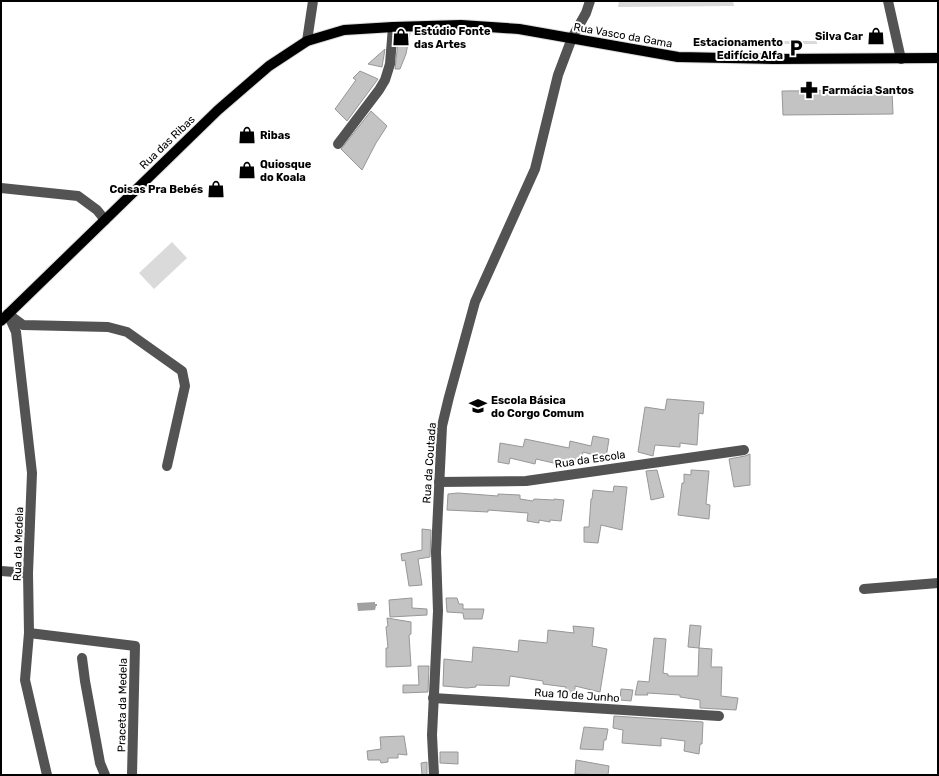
<svg xmlns="http://www.w3.org/2000/svg" width="939" height="776" viewBox="0 0 939 776" font-family="Rubik,sans-serif">
<style>
.green{fill:#dadada}
.water{fill:#a1a1a1}
.building{fill:#c3c3c3;stroke:#979797}
.lines{fill:none;stroke-linecap:round;stroke-linejoin:round}
.major-casing{stroke:#dbdbdb;stroke-width:12}
.minor{stroke:#535353;stroke-width:10}
.major{stroke:#000;stroke-width:10}
.labels{text-anchor:middle;stroke-width:4;stroke-linejoin:round;paint-order:stroke}
.poi-label{font-size:11px;font-weight:bold;fill:#000;stroke:#fff;text-anchor:start}
.street-label{font-size:11px;fill:#000;stroke:#fff}
</style>
<rect width="100%" height="100%" fill="#fff"/>
<g class="green">
<polygon points="619,1 733,1 734,6 618,7"/>
<rect x="778" y="41" width="39" height="3"/>
<polygon points="172,242 187,258 154,289 139,273"/>
</g>
<polygon class="water" points="375,602 375,604 377,604 377,606 376,606 375,610 358,611 357,603"/>
<g class="building">
<polygon points="399,33 410,33 406,54 400,69 395,69"/>
<polygon points="385,49 382,67 368,64"/>
<polygon points="360,71 378,79 347,121 335,109 356,80 353,78"/>
<polygon points="892,90 893,114 783,115 782,91"/>
<polygon points="371,111 387,126 376,143 362,170 341,149"/>
<polygon points="667,399 704,402 703,414 699,413 697,445 680,443 680,447 655,445 653,456 638,452 645,407 665,410"/>
<polygon points="593,436 609,439 606,458 583,452 581,463 558,459 558,464 536,459 535,464 510,458 509,464 498,462 500,443 523,447 525,439 569,448 570,441 591,446"/>
<polygon points="750,454 750,485 734,487 729,459 745,456"/>
<polygon points="657,470 664,497 651,500 646,471"/>
<polygon points="691,470 709,471 706,504 710,505 709,519 678,515 682,483 684,483 684,474 691,475"/>
<polygon points="614,486 627,487 622,530 601,525 598,543 584,542 584,527 589,527 591,499 592,499 593,490 613,492"/>
<polygon points="458,493 498,496 498,494 520,495 520,499 533,501 534,499 554,500 554,499 564,500 561,521 550,520 550,522 539,520 539,523 527,521 528,513 488,510 488,512 447,510 448,494"/>
<polygon points="422,529 431,530 430,557 418,559 422,585 409,586 405,560 402,561 401,554 422,550"/>
<polygon points="412,598 412,608 427,609 427,615 390,617 389,600"/>
<polygon points="446,598 457,598 459,604 463,604 463,609 484,609 482,619 464,619 463,613 447,612"/>
<polygon points="387,618 411,622 411,634 409,635 411,666 386,667 386,648 388,648 386,627 388,626"/>
<polygon points="690,625 701,626 699,648 688,647"/>
<polygon points="573,626 594,628 592,646 607,649 600,692 575,686 575,696 565,695 566,687 543,684 543,681 510,676 509,686 476,685 476,687 467,688 443,686 444,659 472,662 473,647 504,650 518,652 519,640 547,643 548,630 574,633"/>
<polygon points="654,638 666,639 663,673 668,674 668,676 698,676 699,648 712,649 711,667 722,667 721,696 738,698 736,710 700,708 700,700 680,697 680,695 647,693 648,695 635,695 638,681 649,682"/>
<polygon points="418,666 429,666 428,692 403,693 403,685 419,685"/>
<polygon points="621,689 633,690 631,701 620,700"/>
<polygon points="614,716 703,722 702,744 700,744 699,754 684,751 685,741 661,738 661,746 622,743 623,730 613,728"/>
<polygon points="584,727 608,729 606,740 604,740 603,750 580,749"/>
<polygon points="404,736 407,755 398,754 398,758 388,758 388,762 381,763 380,760 368,760 367,751 381,749 380,737"/>
<polygon points="440,752 458,752 458,764 440,763"/>
<polygon points="576,760 609,766 608,775 575,774"/>
<polygon points="427,762 427,775 422,775 421,763"/>
</g>
<g class="lines">
<g class="major-casing">
<polyline id="major" points="1,321 218,110 269,66 307,41 344,30 393,27 461,25 519,29 678,57 774,59 938,58"/>
</g>
<g class="minor">
<polyline points="888,1 901,59"/>
<polyline points="307,41 313,1"/>
<polyline points="338,144 379,90 385,80 390,64 393,27"/>
<polyline points="1,188 78,196 97,210 105,220"/>
<polyline points="8,314 16,332 32,473 28,573 29,633 25,680 47,775"/>
<polyline points="8,314 23,325 108,327 127,332 182,371 185,386 167,466"/>
<polyline points="439,482 526,481 744,450"/>
<polyline points="1,571 28,573"/>
<polyline points="864,589 938,583"/>
<polyline points="29,633 135,646 132,775"/>
<polyline points="82,658 85,681 100,763 105,775"/>
<polyline points="433,698 719,716"/>
<polyline points="434,775 432,735 438,611 436,552 442,426 449,397 475,302 535,169 558,75 572,38 586,13 590,1"/>
</g>
<use href="#major" class="major"/>
</g>
<defs>
<g id="shop-bare" transform="scale(1.38)"><path d="M-5-2.5h2.3a2.7 3.5 0 0 1 5.4 0H5L5.5 6h-11ZM-1.5-2.5h3a1.5 2.3 0 0 0-3 0Z" fill="#000" stroke="#fff" stroke-width="2.5" paint-order="stroke"/></g>
<g id="parking-bare" transform="scale(1.38)"><path d="M-3.5-5.5H1a3.5 3.5 0 0 1 0 7H-1V5.5H-3.5ZM-1-3.4V-.6H.8a1.4 1.4 0 0 0 0-2.8Z" fill="#000" stroke="#fff" stroke-width="2.5" paint-order="stroke"/></g>
<g id="pharmacy-bare" transform="scale(1.38)"><path d="M-2-6h4v4h4v4h-4v4h-4v-4h-4v-4h4Z" fill="#000" stroke="#fff" stroke-width="2.5" paint-order="stroke"/></g>
<g id="school-bare" transform="scale(1.38)"><path d="M0-5L7-2L0 1L-7-2ZM-4 1L0 2.5L4 1V4Q0 6-4 4Z" fill="#000" stroke="#fff" stroke-width="2.5" paint-order="stroke"/></g>
</defs>
<g fill-rule="evenodd">
<use href="#shop-bare" x="876" y="36"/>
<use href="#shop-bare" x="401" y="37"/>
<use href="#parking-bare" x="796" y="48"/>
<use href="#pharmacy-bare" x="809" y="90"/>
<use href="#shop-bare" x="247" y="135"/>
<use href="#shop-bare" x="247" y="170"/>
<use href="#shop-bare" x="216" y="189"/>
<use href="#school-bare" x="478" y="406"/>
</g>
<g class="labels">
<g class="poi-label">
<text x="414" y="35">Estúdio Fonte<tspan x="414" dy="13">das Artes</tspan></text>
<text x="863" y="40" text-anchor="end">Silva Car</text>
<text x="783" y="46" text-anchor="end">Estacionamento<tspan x="783" dy="13">Edifício Alfa</tspan></text>
<text x="822" y="94">Farmácia Santos</text>
<text x="260" y="139">Ribas</text>
<text x="260" y="168">Quiosque<tspan x="260" dy="13">do Koala</tspan></text>
<text x="203" y="193" text-anchor="end">Coisas Pra Bebés</text>
<text x="491" y="404">Escola Básica<tspan x="491" dy="13">do Corgo Comum</tspan></text>
</g>
<g class="street-label">
<text transform="translate(623 35) rotate(10)" y="4">Rua Vasco da Gama</text>
<text transform="translate(167 142) rotate(-44)" y="4">Rua das Ribas</text>
<text transform="translate(590 459) rotate(-8)" y="4">Rua da Escola</text>
<text transform="translate(429 463) rotate(-86)" y="4">Rua da Coutada</text>
<text transform="translate(18 544) rotate(-88)" y="4">Rua da Medela</text>
<text transform="translate(577 695) rotate(4)" y="4">Rua 10 de Junho</text>
<text transform="translate(122 705) rotate(-89)" y="4">Praceta da Medela</text>
</g>
</g>
<rect width="939" height="776" fill="none" stroke="#000000" stroke-width="4"/>
</svg>
